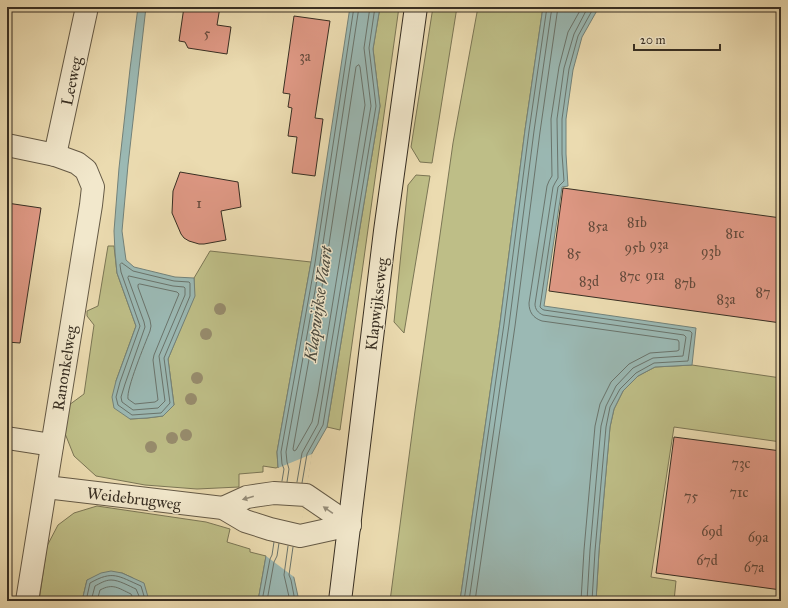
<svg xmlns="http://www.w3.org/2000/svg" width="788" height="608" viewBox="0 0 788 608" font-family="'IM FELL Great Primer',serif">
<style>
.green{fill:#bebe87;stroke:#7b7655}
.water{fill:#9bb9b4;stroke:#73827a}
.pier{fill:#ebdbb0}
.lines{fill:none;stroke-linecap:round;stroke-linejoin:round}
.shore{stroke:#6a746c;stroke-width:1}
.building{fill:#de9884;stroke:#382f23}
.street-casing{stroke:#655a46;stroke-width:24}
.secondary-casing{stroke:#382f23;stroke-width:24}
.street{stroke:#f2e8cc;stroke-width:22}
.secondary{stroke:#f2e8cc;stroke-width:22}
.tree{fill:#978c6d}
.oneway{fill:#958c78}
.labels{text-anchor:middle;stroke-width:3;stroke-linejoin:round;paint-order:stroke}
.number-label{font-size:14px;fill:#62493b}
.street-label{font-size:16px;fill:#382f23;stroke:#f2e8cc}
.water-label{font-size:17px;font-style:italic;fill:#4c4b40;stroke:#f2e8cc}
</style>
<rect width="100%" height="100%" fill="#ebdbb0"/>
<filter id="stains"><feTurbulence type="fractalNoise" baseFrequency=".005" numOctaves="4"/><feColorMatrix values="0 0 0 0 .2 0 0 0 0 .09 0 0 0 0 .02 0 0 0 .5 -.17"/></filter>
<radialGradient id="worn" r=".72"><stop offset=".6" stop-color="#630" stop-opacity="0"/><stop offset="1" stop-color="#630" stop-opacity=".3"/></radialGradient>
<g class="green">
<polygon points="380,7 399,7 340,430 327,427 380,106 373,49"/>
<polygon points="433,7 457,7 432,163 420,162 411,147"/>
<polygon points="478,7 543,7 525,130 500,323 460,601 390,601 415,411 453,143"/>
<polygon points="416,175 430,176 404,333 394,322 408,185"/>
<polygon points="108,246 114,246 117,273 136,326 116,381 130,419 147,418 163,416 174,405 168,359 194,296 194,278 210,251 311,262 277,452 278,467 276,468 263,466 263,472 239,474 239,487 197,489 145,485 96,476 74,456 64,431 69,405 84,394 94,325 87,316 87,311 98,306"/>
<polygon points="692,365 781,378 781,442 674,427 651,577 676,581 674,601 596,601 599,551 610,427 614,409 623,391 638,376 655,367"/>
<polygon points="97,506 206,522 230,529 227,542 250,549 250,552 266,556 258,601 146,601 148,597 133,578 122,573 87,580 82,601 39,601 47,546 58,525 74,513"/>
</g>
<g class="water">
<polygon points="138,7 146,7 128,165 122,231 126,260 134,267 175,277 194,278 195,296 168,359 174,405 163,416 147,418 130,419 114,408 112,397 116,381 136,326 117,273 115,252 114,231 119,168 130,69"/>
<polygon points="350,7 380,7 373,49 380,106 327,427 311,455 293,575 294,578 299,601 258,601 266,556 268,555 280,469 278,467 277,452 311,262"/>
<polygon points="543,7 599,7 582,37 573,70 566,119 566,154 568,186 562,187 544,306 696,328 692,365 655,367 638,376 623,391 614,409 610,427 599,551 596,601 460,601 500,323 525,130"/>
<polygon points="111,571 122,573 144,583 148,597 146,601 82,601 87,580 101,573"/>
</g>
<polygon class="pier" points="312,454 294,577 266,556 278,468"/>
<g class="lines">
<g class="shore">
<polygon points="359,65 360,67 365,105 318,393 312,422 296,450 294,451 293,449 326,264 356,67"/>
<polygon points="122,263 133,271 174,281 189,282 190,283 190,296 164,358 170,403 161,413 146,414 132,415 118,405 116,397 120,382 140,326 121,272 120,265"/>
<polygon points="129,276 173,286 184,287 185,288 185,295 159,356 165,401 158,408 133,410 122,402 121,397 125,384 145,327 144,322 128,278"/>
<path d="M140,284l37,8 2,2 -25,61 -1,5 5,40 -3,2 -20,2 -7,-5c-2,-10 17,-55 22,-68l1,-5 -1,-6 -12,-33v-2z"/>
<polyline points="282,481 284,469 282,464 281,452 315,263 354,7"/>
<polyline points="287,482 289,469 287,462 286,452 320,263 359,7"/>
<polyline points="297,482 302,453 318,424 371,106 364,48 370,7"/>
<polyline points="302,483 307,454 323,425 376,106 369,48 375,7"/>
<polyline points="288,546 284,575 290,601"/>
<polyline points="293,547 289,575 291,580 295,601"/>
<path d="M86,601l4,-18c23,-13 28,-7 51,3l3,10 -1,5"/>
<path d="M91,601l4,-15c4,-2 10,-6 16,-6 8,0 18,6 25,9l3,7 -1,5"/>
<path d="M97,601l3,-11c13,-7 18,-2 31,4l1,2v5"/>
<polyline points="262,601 270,559 272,555 274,542"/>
<polyline points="267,601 274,562 277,556 279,543"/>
<polyline points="464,601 504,324 529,131 547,7"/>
<polyline points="469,601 509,325 534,131 552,7"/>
<polyline points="475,601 515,326 540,132 558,7"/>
<path d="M581,601l3,-51 11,-124 5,-22 11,-22 18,-18 21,-11 27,-2 2,-1v-8l-1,-2 -136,-19c-9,-3 -13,-9 -13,-18l18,-117 2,-5 3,-5 -1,-57 8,-52 9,-35 14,-25"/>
<path d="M587,601l3,-51 11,-124 5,-20 10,-20 17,-18 20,-10 30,-2 3,-19 -2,-2 -141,-20c-5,-2 -8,-6 -8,-11l18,-117 2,-4 3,-5 -1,-59 7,-51 10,-34 14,-27"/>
<polyline points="592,601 595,551 606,427 610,407 620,389 636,373 654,363 688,361 692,333 690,331 544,310 542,309 540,307 558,187 564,181 562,154 562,119 569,69 578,36 594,7"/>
</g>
</g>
<g class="building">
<polygon points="184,7 220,7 217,25 231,27 227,54 188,48 185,42 179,41"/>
<polygon points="294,16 330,21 315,118 323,119 315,176 292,173 297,137 288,136 292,108 288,107 290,94 283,93"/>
<polygon points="180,172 238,182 241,207 221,211 226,240 204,244 199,244 189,241 184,238 181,234 172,213 173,191"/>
<polygon points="563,188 781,218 781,323 549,291"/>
<polygon points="7,203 41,208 20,343 7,342"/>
<polygon points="674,437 781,451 781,590 656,573"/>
</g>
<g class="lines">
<g class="street-casing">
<g id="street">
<polyline points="7,145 55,155 77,163 86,170 93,187 91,205 27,601"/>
<polyline points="55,155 87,7"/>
<polyline points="7,438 52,445"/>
<polyline points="46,487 223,508 245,521 270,529 300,536 350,525"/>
<polyline points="223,508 247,497 274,493 306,495 350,525"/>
</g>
</g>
<g class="secondary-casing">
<polyline id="secondary" points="340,601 385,231 416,7"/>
</g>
<use href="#street" class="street"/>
<use href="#secondary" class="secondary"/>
</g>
<g class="tree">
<circle cx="220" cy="309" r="6"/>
<circle cx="206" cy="334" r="6"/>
<circle cx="197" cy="378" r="6"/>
<circle cx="191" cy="399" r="6"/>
<circle cx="186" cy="435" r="6"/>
<circle cx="172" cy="438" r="6"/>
<circle cx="151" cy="447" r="6"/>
</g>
<defs><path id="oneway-solid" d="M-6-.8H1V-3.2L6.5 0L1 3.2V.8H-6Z"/></defs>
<g class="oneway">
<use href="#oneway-solid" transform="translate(248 498) rotate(164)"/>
<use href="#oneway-solid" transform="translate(328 510) rotate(-145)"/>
</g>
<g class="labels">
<g class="number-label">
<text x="207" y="38">5</text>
<text x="305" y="61">3a</text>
<text x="199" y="208">1</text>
<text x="637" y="227">81b</text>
<text x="598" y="231">85a</text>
<text x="735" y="238">81c</text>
<text x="659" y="249">93a</text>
<text x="635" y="252">95b</text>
<text x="711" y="256">93b</text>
<text x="574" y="258">85</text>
<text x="655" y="280">91a</text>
<text x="630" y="281">87c</text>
<text x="589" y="286">83d</text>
<text x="685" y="288">87b</text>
<text x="763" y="297">87</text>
<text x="726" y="304">83a</text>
<text x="741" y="468">73c</text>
<text x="739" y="497">71c</text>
<text x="691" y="501">75</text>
<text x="712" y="536">69d</text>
<text x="758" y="542">69a</text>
<text x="707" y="565">67d</text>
<text x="754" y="572">67a</text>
</g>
<g class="street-label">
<text transform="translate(71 81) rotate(-78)" y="6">Leeweg</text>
<text transform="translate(376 304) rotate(-83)" y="6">Klapwijkseweg</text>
<text transform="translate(64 368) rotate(-81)" y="6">Ranonkelweg</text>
<text transform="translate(134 498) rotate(7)" y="6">Weidebrugweg</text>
</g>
<g class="water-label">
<text transform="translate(318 304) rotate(-82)" y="6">Klapwijkse Vaart</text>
</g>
</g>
<rect width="788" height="608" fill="none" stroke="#ebdbb0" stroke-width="24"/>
<rect x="8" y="8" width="772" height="592" fill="none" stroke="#382f23" stroke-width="2"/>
<rect x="12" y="12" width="764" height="584" fill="none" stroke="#382f23"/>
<path d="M634 44v6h86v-6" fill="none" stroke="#382f23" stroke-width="2"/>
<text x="640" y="44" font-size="12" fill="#382f23" stroke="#f2e8cc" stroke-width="3" paint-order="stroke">20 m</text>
<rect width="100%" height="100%" filter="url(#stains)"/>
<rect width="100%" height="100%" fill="url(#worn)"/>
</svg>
